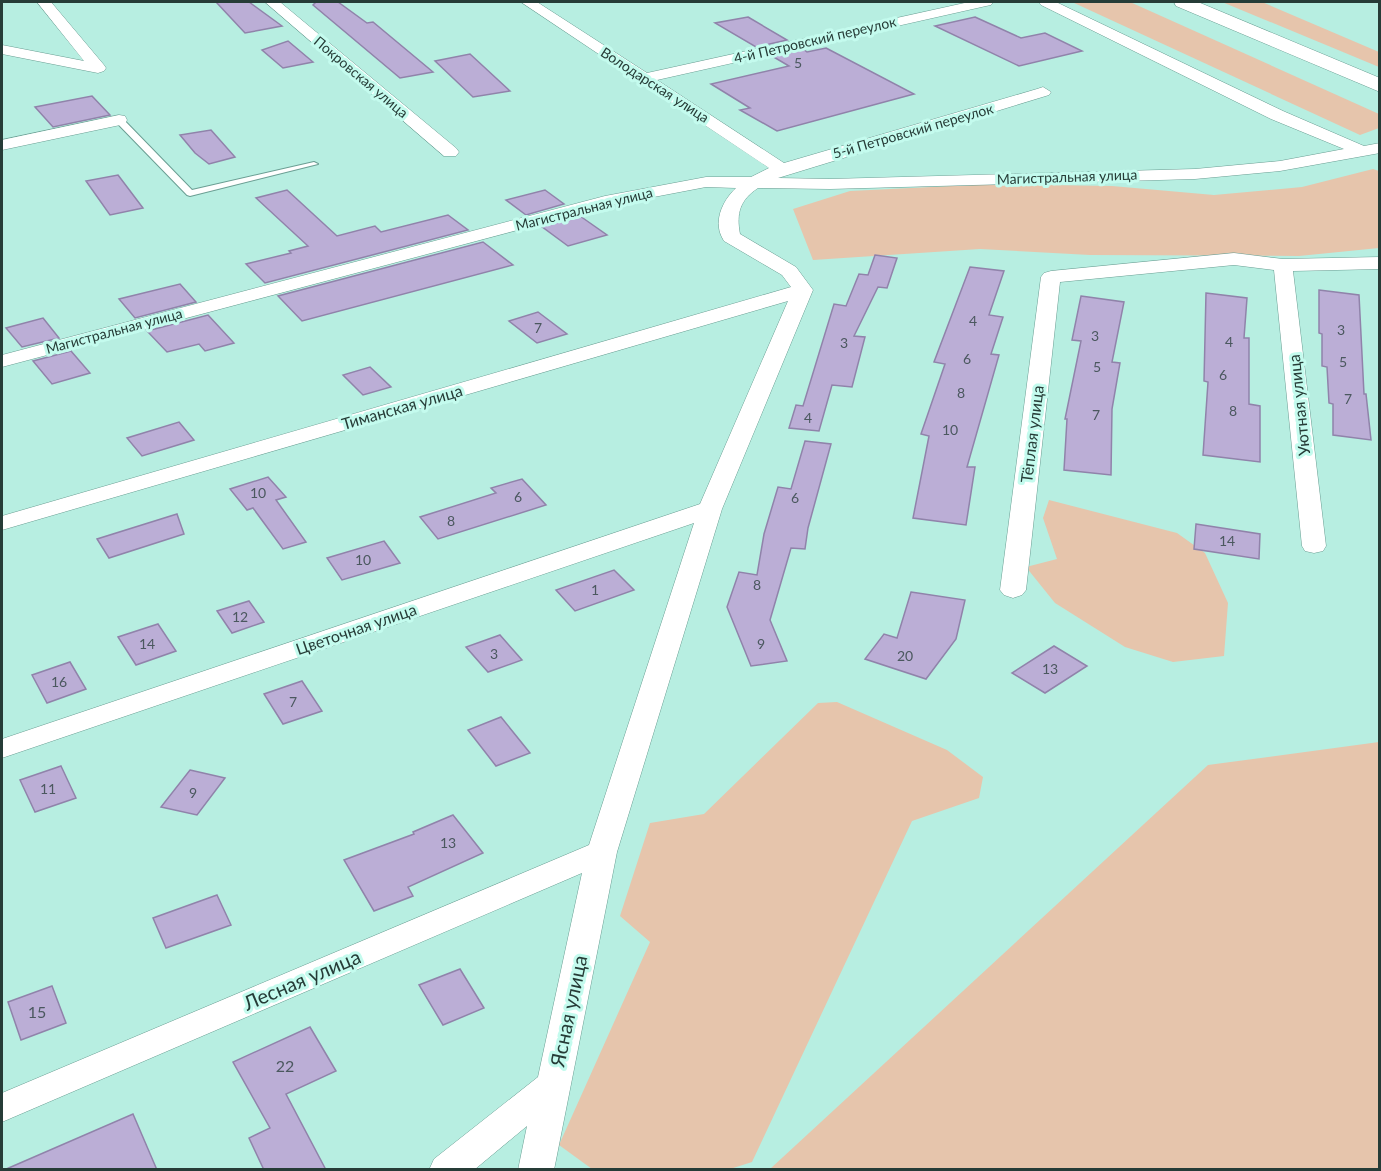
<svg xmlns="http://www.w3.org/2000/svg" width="1381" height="1171" viewBox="0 0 1381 1171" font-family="Lato,sans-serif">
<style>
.green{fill:#e6c5ac}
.building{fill:#bbaed6;stroke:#9083aa;stroke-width:1.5}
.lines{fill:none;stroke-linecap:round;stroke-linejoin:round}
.lane-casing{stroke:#6a9e93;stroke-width:2}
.street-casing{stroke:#6a9e93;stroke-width:1}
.primary-casing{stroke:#6a9e93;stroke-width:1}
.lane{fill:#fff;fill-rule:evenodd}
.street{fill:#fff;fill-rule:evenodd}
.primary{fill:#fff;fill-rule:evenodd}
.labels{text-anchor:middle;stroke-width:6;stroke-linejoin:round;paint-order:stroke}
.far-street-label{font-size:14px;fill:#263c37;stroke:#c4fbee}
.number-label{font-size:14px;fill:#4b585f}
.street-label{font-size:16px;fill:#263c37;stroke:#c4fbee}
.near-number-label{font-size:16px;fill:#4b585f}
.near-street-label{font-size:20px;fill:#263c37;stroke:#c4fbee}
</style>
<rect width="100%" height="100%" fill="#b7eee1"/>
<g class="green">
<polygon points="1072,2 1130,2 1379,114 1379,128 1360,135"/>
<polygon points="1222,2 1262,2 1379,52 1379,67"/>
<polygon points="1373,169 1379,171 1379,248 1299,256 1090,255 980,249 813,260 793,209 850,191 992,184 1112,186 1214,195 1302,187"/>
<polygon points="1049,500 1177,533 1205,553 1228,603 1224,656 1173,662 1125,647 1055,603 1026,567 1057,559 1043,518"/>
<polygon points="837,702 947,750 983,777 979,798 912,821 752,1162 727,1170 592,1169 559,1145 650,942 620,916 650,823 704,814 818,703"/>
<polygon points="1379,742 1379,1169 770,1169 1208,765"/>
</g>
<g class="building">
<polygon points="216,2 249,2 282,26 245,33"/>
<polygon points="316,2 338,2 367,23 373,22 433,72 400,78 313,5"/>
<polygon points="748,17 787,40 756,47 715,23"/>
<polygon points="975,17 1021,38 1045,33 1082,51 1019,66 935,26"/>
<polygon points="288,41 313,62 283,68 262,50"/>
<polygon points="826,48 914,94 777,131 740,110 750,108 711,84 789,66 772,56 803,49 807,52"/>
<polygon points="470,54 510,91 473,97 435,61"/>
<polygon points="92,96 110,115 53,127 35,107"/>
<polygon points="211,130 235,157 209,164 195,153 180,135"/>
<polygon points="118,175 143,208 110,215 86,181"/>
<polygon points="287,190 337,236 375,226 381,232 448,215 468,230 265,283 246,264 291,253 289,251 308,246 256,198"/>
<polygon points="545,190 564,204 526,215 506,200"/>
<polygon points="580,216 607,235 568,246 541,226"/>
<polygon points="483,242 513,265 302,321 278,296"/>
<polygon points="875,255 897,258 887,288 878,287 854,336 865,337 852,387 832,385 819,431 789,428 796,405 803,406 834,304 846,306 859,274 868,275"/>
<polygon points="970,267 1004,271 989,315 1003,317 991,354 999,355 967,467 975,467 966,525 913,518 929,436 921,434 945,364 934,362"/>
<polygon points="180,284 196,302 135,318 119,299"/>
<polygon points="1319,290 1359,295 1364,394 1366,394 1371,440 1333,435 1333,404 1329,403 1327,367 1322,366 1322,334 1319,333"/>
<polygon points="1206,293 1247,298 1244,338 1249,338 1249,404 1260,406 1260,462 1203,455 1208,382 1204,381"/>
<polygon points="1081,296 1124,302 1112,362 1120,363 1112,409 1111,475 1064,470 1067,419 1065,419 1081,341 1072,340"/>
<polygon points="538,312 567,334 537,343 509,321"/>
<polygon points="208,315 234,343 205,351 199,344 167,352 147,331"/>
<polygon points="43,318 59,338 22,347 6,328"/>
<polygon points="71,351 90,373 52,384 33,361"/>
<polygon points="370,367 391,387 363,395 343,375"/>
<polygon points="179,422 194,440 142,456 127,438"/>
<polygon points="805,441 831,444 808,528 805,549 791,548 770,620 787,661 751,666 727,607 739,572 757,575 764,534 778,487 791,489"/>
<polygon points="268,477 286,497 276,500 306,542 283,549 253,508 247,510 230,489"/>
<polygon points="522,479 546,505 438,539 420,517 496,493 491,488"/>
<polygon points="177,514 184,534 109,558 97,539"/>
<polygon points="1196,524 1260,534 1259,559 1194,549"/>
<polygon points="384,541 400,563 342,580 327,558"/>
<polygon points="614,570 634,590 575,611 556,590"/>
<polygon points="911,592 965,600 956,639 926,679 865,659 884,634 897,638"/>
<polygon points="249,601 264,622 232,633 217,611"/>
<polygon points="158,624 176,651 136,665 118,637"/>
<polygon points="500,635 522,660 488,672 466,647"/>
<polygon points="1054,646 1087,666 1045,693 1012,673"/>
<polygon points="70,662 86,689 47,703 32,675"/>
<polygon points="302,681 322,711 283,724 264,694"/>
<polygon points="501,717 530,753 496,766 468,730"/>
<polygon points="61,766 76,798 35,812 20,780"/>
<polygon points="190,770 225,778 197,815 161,807"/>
<polygon points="453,815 483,853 408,887 413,896 374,911 344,860 414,834 413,832"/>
<polygon points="217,895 231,925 166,948 153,918"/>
<polygon points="460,969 484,1008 443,1025 419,985"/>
<polygon points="52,986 66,1023 21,1040 8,1002"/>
<polygon points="310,1027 336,1071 286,1094 326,1170 264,1170 249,1138 270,1128 233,1062"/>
<polygon points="133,1114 157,1170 4,1170"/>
</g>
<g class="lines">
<g class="lane-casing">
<polygon id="lane" points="116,118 122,118 192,190 314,162 318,164 190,196 187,195 116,122"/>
</g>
<g class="street-casing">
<g id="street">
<polygon points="37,2 51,2 104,65 106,68 104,71 98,73 2,54 2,45 84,61"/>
<polygon points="265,2 280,2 456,148 459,152 456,156 444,156"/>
<path d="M521,2h16l110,71 322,-71h24l-2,3 -5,1 -329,74 127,83 253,-74 6,-2 8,5 -2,3 -271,83 52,1 365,-10 85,-8 64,-12 -73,-30 -230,-114 -2,-3h17l227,109 81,35 16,-3v10l-100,18 -85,8 -365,10 -72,-1c-18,12 -22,25 -18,46l56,33 17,23 -91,219 -105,343 -63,318h-36l9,-44 -53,44h-45l5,-11 104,-82 44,-204 -580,249v-29l587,-248 105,-322 -692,235v-19l698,-235 88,-203 -786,229v-14l789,-229 -9,-12 -58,-34c-12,-18 -2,-40 12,-53l-30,-1 -94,18 -610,162v-12l603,-159 101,-19h45l18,-9z"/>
<polygon points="119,115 125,116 127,120 125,124 2,150 2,140"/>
<polygon points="1234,253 1283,259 1380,257 1380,269 1293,271 1326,546 1323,551 1314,553 1305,551 1302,546 1274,270 1234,265 1060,282 1026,590 1022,595 1013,598 1004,595 1000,590 1041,277 1044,273 1051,271"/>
</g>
</g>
<g class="primary-casing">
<polygon id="primary" points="1174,2 1198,2 1380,78 1380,92 1176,6"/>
</g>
<use href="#lane" class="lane"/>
<use href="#street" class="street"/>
<use href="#primary" class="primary"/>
</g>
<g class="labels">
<g class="far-street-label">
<text transform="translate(815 40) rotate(-13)" y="5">4-й Петровский переулок</text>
<text transform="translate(361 77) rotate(40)" y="5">Покровская улица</text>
<text transform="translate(655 85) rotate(33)" y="5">Володарская улица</text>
<text transform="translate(913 131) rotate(-16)" y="5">5-й Петровский переулок</text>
<text transform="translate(1067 177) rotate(-2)" y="5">Магистральная улица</text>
<text transform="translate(584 209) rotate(-14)" y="5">Магистральная улица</text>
<text transform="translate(114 331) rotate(-15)" y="5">Магистральная улица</text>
</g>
<g class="number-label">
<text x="798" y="68">5</text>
<text x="973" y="326">4</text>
<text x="538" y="333">7</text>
<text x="1341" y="335">3</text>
<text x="1095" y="341">3</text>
<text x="1229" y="347">4</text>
<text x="844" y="348">3</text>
<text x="967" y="364">6</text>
<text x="1343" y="367">5</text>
<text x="1097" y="372">5</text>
<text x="1223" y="380">6</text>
<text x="961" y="398">8</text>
<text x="1348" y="404">7</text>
<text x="1233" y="416">8</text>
<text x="1096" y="420">7</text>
<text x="808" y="423">4</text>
<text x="950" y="435">10</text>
<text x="258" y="498">10</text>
<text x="518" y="502">6</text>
<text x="795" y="503">6</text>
<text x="451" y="526">8</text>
<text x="1227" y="546">14</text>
<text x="363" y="565">10</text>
<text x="757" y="590">8</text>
<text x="595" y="595">1</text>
<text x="240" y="622">12</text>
<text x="147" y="649">14</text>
<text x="761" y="649">9</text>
<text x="494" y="659">3</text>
<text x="905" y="661">20</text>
<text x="1050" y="674">13</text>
<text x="59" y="687">16</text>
<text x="293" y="707">7</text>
<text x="48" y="794">11</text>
<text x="193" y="798">9</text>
<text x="448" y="848">13</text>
</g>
<g class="street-label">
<text transform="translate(1299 405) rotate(-96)" y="6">Уютная улица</text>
<text transform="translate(402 407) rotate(-16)" y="6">Тиманская улица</text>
<text transform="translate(1032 434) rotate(-83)" y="6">Тёплая улица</text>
<text transform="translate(356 629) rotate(-19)" y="6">Цветочная улица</text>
</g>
<g class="near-number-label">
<text x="37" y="1018">15</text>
<text x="285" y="1072">22</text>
</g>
<g class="near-street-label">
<text transform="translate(302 980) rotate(-23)" y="7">Лесная улица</text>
<text transform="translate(569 1011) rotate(-78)" y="7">Ясная улица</text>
</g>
</g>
<rect width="1381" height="1171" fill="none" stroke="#263c37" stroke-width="6"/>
</svg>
